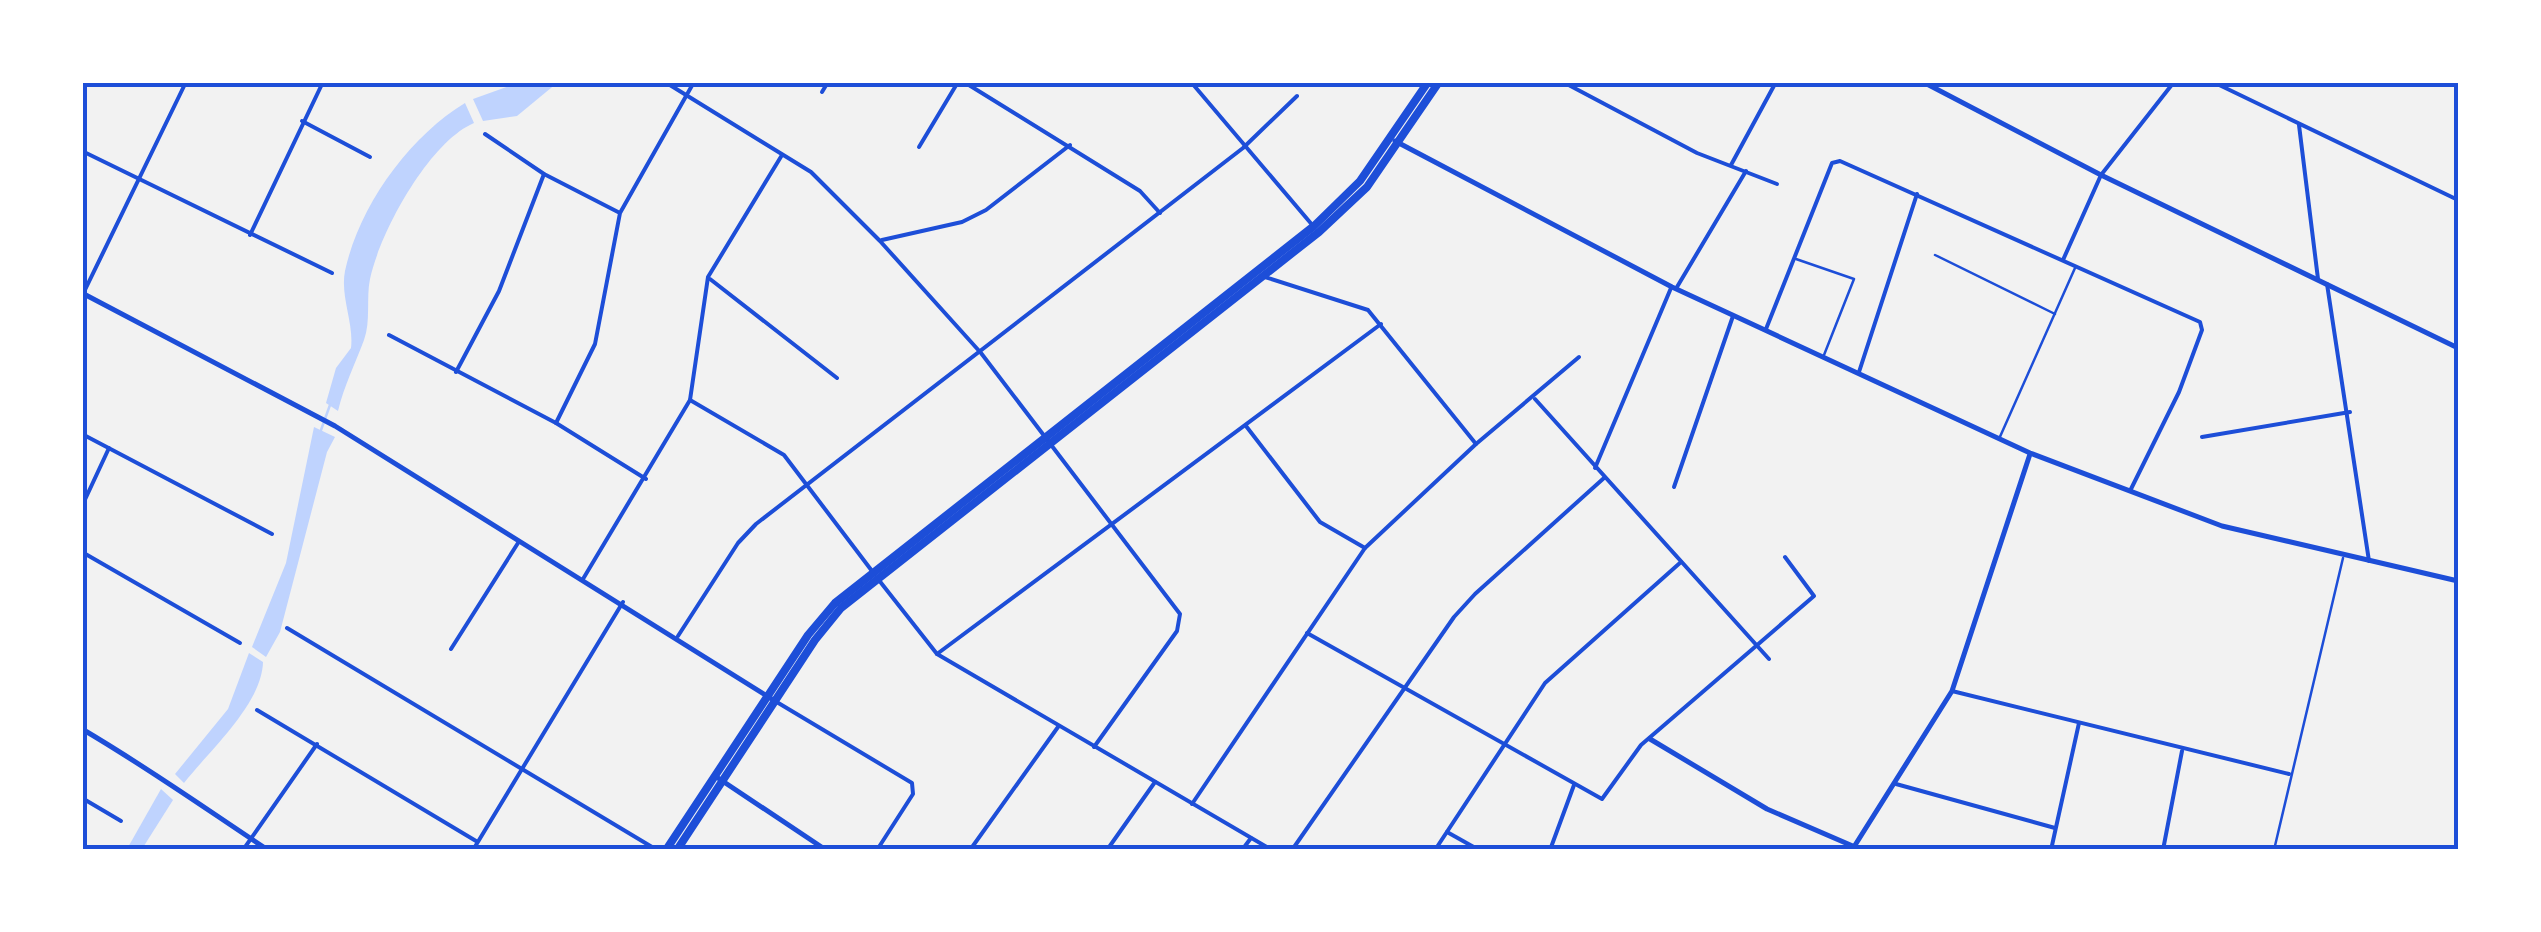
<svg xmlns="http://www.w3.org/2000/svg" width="2541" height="932" viewBox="0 0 2541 932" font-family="Literata,serif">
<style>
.water{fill:#bfd3fe}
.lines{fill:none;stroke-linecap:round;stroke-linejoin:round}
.stream{stroke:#bfd3fe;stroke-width:2.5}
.service{stroke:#1d4ed8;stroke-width:2.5}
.minor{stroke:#1d4ed8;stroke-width:4}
.tertiary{stroke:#1d4ed8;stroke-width:5}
.primary{stroke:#1d4ed8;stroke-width:8}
.neatline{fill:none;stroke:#1d4ed8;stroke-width:4}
</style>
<rect width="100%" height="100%" fill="#f2f2f2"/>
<g class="water">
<polygon points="518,83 557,83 517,116 483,121 473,99"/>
<path d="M465,103l9,20c-45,19 -94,109 -104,156 -4,19 1,42 -6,61 -9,24 -20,46 -26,71l-12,-8 10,-35 15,-20c3,-25 -11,-52 -6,-77 14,-65 64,-134 120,-168z"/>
<polygon points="314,427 335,437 327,452 280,632 266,657 252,647 286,563"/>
<path d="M249,653l14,9c-1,42 -54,89 -79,121l-9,-9 53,-65z"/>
<polygon points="161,789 173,800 142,849 127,849"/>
</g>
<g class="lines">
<polyline class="stream" points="321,430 330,405"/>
<g class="service">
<polyline points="1935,255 2055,314"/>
<polyline points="1796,259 1854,279 1824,355"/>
<polyline points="1999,439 2075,268"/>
<polyline points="2274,850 2343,558"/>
</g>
<g class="minor">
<polyline points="665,82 811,172 880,241 981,353 1180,614 1177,631 1094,747"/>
<polyline points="964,82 1140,191 1160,213"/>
<polyline points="1191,82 1314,227"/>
<polyline points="1563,82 1697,153 1777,184"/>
<polyline points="2213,82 2458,200"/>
<polyline points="822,92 828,82"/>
<polyline points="302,121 370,157"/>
<polyline points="2299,125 2318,279"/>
<polyline points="485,134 544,174 618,212"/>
<polyline points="919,147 958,82"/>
<polyline points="82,151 332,273"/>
<polyline points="1731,165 1776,82"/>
<polyline points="250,235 323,82"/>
<polyline points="882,240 962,222 986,210 1070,145"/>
<polyline points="2063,260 2101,175 2174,82"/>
<polyline points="1265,277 1368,310 1476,444"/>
<polyline points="710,279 837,378"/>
<polyline points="2327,284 2369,561"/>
<polyline points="1677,287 1746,171"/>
<polyline points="82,296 186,82"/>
<polyline points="1766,329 1832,163 1840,161 2200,322 2202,330 2179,392 2131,489"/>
<polyline points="389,335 556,423 646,479"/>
<polyline points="456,372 499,291 544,174"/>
<polyline points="1859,372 1917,194"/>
<polyline points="1535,399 1769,659"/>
<polyline points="690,400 784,455 872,571"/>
<polyline points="556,423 595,344 620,213 694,82"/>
<polyline points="1246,426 1320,522 1365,548"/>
<polyline points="82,434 272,534"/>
<polyline points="2202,437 2350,412"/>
<polyline points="1595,468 1671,288"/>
<polyline points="1674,487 1733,316"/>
<polyline points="82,506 109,448"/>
<polyline points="82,552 240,643"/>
<polyline points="583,579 690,400 708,277 782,155"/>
<polyline points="878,579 937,654 1272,850"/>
<polyline points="287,628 657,850"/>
<polyline points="1307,633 1602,799 1641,745 1814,596 1785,557"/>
<polyline points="678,636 738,543 756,524 1243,148 1297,96"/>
<polyline points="451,649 518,543"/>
<polyline points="937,654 1381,324"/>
<polyline points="1952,691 2289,774"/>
<polyline points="775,701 912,783 913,794 877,850"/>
<polyline points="257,710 476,841"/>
<polyline points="1896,784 2055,828"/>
<polyline points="82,798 121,821"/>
<polyline points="1192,804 1365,548 1476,444 1579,357"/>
<polyline points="1447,832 1479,850"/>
<polyline points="243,850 317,744"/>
<polyline points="473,850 623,602"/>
<polyline points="970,850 1058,727"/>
<polyline points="1107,850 1155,782"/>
<polyline points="1242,850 1251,838"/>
<polyline points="1292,850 1454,617 1475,594 1604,478"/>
<polyline points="1435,850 1545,683 1681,562"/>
<polyline points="1550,850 1574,785"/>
<polyline points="2051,850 2079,723"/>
<polyline points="2163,850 2182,751"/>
</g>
<g class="tertiary">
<polyline points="1923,82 2101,175 2458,348"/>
<polyline points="1395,141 1672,287 2030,453 2222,526 2458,581"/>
<polyline points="82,293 335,426 775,701"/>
<path d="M82,729c65,38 124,80 186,121"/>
<polyline points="1650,739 1767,809 1862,850"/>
<polyline points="715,776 826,850"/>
<polyline points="1852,850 1952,691 2030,454"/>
</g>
<g class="primary">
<polyline points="666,850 808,635 835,603 1314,226 1360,181 1428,82"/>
<polyline points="677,850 815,640 841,608 1319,232 1367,187 1439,82"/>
</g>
</g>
<rect width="2541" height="932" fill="none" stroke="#ffffff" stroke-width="170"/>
<rect x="85" y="85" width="2371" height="762" class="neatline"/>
</svg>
